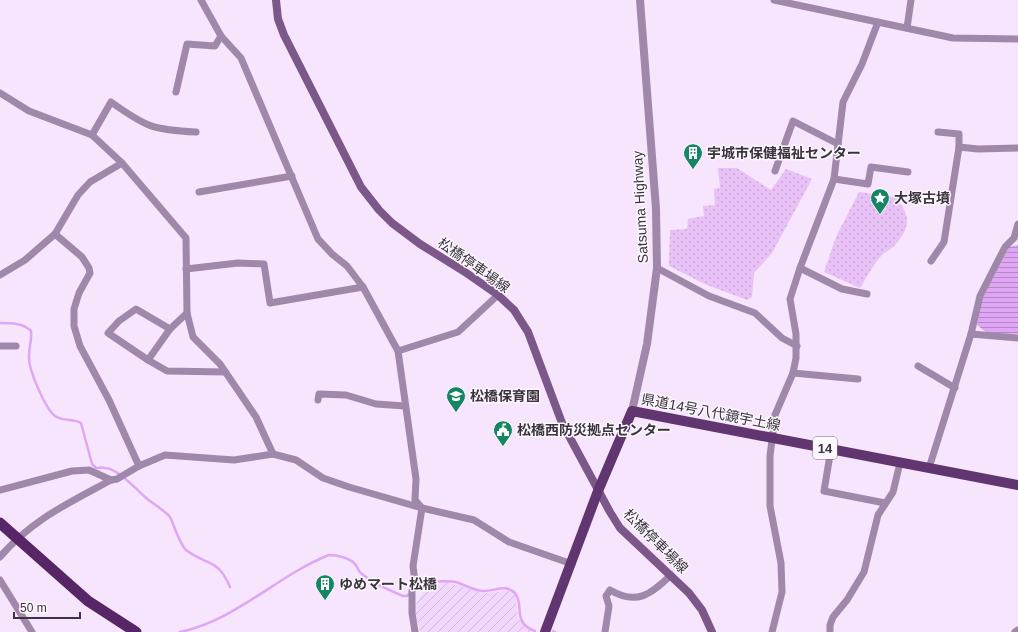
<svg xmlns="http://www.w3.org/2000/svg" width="1018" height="632" font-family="Arial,'Noto Sans JP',sans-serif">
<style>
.industrial{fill:url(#industrial-furrows)}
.grass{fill:url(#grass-dots)}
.water{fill:url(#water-rules)}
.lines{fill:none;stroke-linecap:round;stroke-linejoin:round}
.stream{stroke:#dfa6f5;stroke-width:2.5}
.minor{stroke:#a088aa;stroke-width:7}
.tertiary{stroke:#a088aa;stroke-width:8}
.secondary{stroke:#7b5889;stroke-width:8}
.primary{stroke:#613670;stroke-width:10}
.trunk{stroke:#562666;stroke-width:11}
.labels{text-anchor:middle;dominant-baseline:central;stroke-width:3;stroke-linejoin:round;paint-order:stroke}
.shield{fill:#fcf7fd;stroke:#756e77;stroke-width:1}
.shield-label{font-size:13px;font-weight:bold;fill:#3b333e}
.poi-label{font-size:14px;font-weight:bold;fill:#3b333e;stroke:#fcf7fd;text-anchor:start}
.street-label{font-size:14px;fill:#3b333e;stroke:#fcf7fd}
</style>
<defs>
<pattern id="industrial-furrows" width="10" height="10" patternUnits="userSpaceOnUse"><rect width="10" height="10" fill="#f1d7fb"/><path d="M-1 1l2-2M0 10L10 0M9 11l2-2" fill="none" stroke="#d0b9d8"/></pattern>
<pattern id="grass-dots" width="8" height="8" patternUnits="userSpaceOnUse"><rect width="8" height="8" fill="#e8c1f7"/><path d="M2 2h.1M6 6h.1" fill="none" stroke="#c8a6d5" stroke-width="1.8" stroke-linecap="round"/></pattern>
<pattern id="water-rules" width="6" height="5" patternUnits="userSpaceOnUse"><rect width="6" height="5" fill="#dfa6f5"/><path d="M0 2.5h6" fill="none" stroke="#b688c8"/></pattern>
</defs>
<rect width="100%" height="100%" fill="#f6e5fc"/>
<polygon class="industrial" points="446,582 485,593 515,590 518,619 534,632 420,632 414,607 427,587"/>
<g class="grass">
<polygon points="718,168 737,168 771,190 786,169 812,179 772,253 754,273 752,297 747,300 707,285 669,266 670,230 687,229 688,219 704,216 703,206 715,205 714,189 720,188"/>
<path d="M 859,192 L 895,197 C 910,214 912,226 895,245 C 892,249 886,251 883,254 C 874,263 867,277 860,288 L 824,272 L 836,237 Z"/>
</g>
<polygon class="water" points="1018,245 1018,334 987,333 977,325 981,301 1009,247"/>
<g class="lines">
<g class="stream">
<path d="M 0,323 C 11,323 23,323 31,331 C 32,340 29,347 29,356 C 28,369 45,408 55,416 C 64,422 73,418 81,423 L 92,464 L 96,468 C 99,468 102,467 105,468 C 117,468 137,490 145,497 C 153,504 163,509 170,517 C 174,525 180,545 186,550 C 207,566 218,558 230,587"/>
<path d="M 416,586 L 419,583 C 431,582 445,580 456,582 C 465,585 473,590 482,591 C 494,592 505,583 515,593 C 525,605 511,622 535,631"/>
<polyline points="553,631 555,632"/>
<path d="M 180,632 C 235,621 278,575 329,555 C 337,555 350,558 355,564 C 358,567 358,572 362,574 C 374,584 389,590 403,596 L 407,596 L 410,593"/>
</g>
<g class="minor">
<polyline points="201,0 221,36 241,58 318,239 332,254 347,266 363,287 398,351 416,479 415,500 422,508 413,566 415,582 412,591 412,613 415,632"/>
<polyline points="774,0 953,38 1018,39"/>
<polyline points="907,28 911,0"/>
<polyline points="176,92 187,44 215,46 221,36"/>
<polyline points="0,93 29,111 92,135 122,163 186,238 187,313 193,337 220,364 256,417 273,454"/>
<polyline points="938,132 959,134 959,147"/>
<path d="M 92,135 L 111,102 C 146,127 153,130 196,132"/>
<polyline points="775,171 793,121 838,144"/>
<polyline points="834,179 868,184 871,167 908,172"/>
<polyline points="199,192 292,176"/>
<polyline points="55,234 82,257 89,268 90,273 79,293 74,309 74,326 80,346 109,400 139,466"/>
<polyline points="931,261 944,242 959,147 978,149 1018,148"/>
<polyline points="657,268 709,296 755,313 782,338 797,346"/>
<polyline points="800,268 842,289 867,294"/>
<polyline points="186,269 238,263 264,264 270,303 363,287"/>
<polyline points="0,275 25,260 55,234 78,195 90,182 122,163"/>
<polyline points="187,313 170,329 148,360 167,371 225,372"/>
<polyline points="971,334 1018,338"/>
<polyline points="0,346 16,346"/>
<polyline points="398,351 458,332 498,295"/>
<polyline points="148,360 108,333 119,321 136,309 170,329"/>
<polyline points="918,366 955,388"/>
<polyline points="793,373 858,379"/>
<polyline points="318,400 319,394 346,395 376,404 405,406"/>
<polyline points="831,449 824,491 885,503"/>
<polyline points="929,468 971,334 980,296 1005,247 1014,238 1018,224"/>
<polyline points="0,490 72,471 89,470 111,480"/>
<path d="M 0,557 C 31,520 69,503 111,480 L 117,479 L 139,466 L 165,455 L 234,460 L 273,454 L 296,460 L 323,478 L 349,487 L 422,508 L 474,520 L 509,542 L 572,564"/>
<polyline points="0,580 32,632"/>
<path d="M 605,632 L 609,606 L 606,596 L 610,590 C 637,606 651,594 671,575"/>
<polyline points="772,632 782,592 781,563 770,506 770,456 775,415 793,373 796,358 796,334 790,299 800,268 834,179 843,102 862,64 878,22"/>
<polyline points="830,632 830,625 833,617 847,600 864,572 878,515 893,492 900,463"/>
<polyline points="1015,632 1018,630"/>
</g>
<polyline class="tertiary" points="632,411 647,344 657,268 656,209 640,0"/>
<polyline class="secondary" points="276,0 278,19 284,35 361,187 379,210 392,223 420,244 465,272 498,295 514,310 528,332 562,423 610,512 620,528 689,593 702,610 712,632"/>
<polyline class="primary" points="545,632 598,491 632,411 1018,485"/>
<polyline class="trunk" points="0,523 88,601 136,632"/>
</g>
<defs>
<symbol id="building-pin" viewBox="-11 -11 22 30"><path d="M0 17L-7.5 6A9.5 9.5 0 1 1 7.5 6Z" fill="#158564" stroke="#fcf7fd"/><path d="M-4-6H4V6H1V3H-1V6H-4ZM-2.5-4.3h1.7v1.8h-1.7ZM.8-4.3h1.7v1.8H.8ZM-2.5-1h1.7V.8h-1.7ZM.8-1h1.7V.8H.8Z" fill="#fff"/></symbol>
<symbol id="sight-pin" viewBox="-11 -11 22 30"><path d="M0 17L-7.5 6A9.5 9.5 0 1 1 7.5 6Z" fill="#158564" stroke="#fcf7fd"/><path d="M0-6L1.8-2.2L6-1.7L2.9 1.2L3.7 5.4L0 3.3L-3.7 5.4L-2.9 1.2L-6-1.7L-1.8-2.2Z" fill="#fff"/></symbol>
<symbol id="school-pin" viewBox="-11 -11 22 30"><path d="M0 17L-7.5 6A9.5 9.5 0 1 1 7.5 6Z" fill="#158564" stroke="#fcf7fd"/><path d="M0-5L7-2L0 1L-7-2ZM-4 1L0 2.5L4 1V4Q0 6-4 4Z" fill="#fff"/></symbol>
<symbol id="civic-pin" viewBox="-11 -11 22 30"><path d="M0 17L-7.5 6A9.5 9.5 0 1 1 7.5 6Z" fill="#158564" stroke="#fcf7fd"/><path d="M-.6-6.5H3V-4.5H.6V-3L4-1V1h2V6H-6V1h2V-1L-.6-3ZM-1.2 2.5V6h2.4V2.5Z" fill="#fff"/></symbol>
</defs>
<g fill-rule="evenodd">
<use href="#building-pin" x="682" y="142" width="22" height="30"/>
<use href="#sight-pin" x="869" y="187" width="22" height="30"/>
<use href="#school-pin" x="445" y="385" width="22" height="30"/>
<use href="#civic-pin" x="492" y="419" width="22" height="30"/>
<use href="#building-pin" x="314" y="573" width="22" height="30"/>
</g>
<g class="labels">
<rect class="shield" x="813" y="437" width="24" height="22" rx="3"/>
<g class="shield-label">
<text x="825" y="448">14</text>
</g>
<g class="poi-label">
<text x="707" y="153">宇城市保健福祉センター</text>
<text x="894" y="198">大塚古墳</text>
<text x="470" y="396">松橋保育園</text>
<text x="517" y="430">松橋西防災拠点センター</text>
<text x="339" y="584">ゆめマート松橋</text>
</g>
<g class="street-label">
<text transform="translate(640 207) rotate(-93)">Satsuma Highway</text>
<text transform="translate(474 265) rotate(35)">松橋停車場線</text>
<text transform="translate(711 412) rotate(11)">県道14号八代鏡宇土線</text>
<text transform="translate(656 541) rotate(45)">松橋停車場線</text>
</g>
</g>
<path d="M14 612v6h66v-6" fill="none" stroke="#3b333e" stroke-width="2"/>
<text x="20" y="612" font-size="12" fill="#3b333e" stroke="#fcf7fd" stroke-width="3" paint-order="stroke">50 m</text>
</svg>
